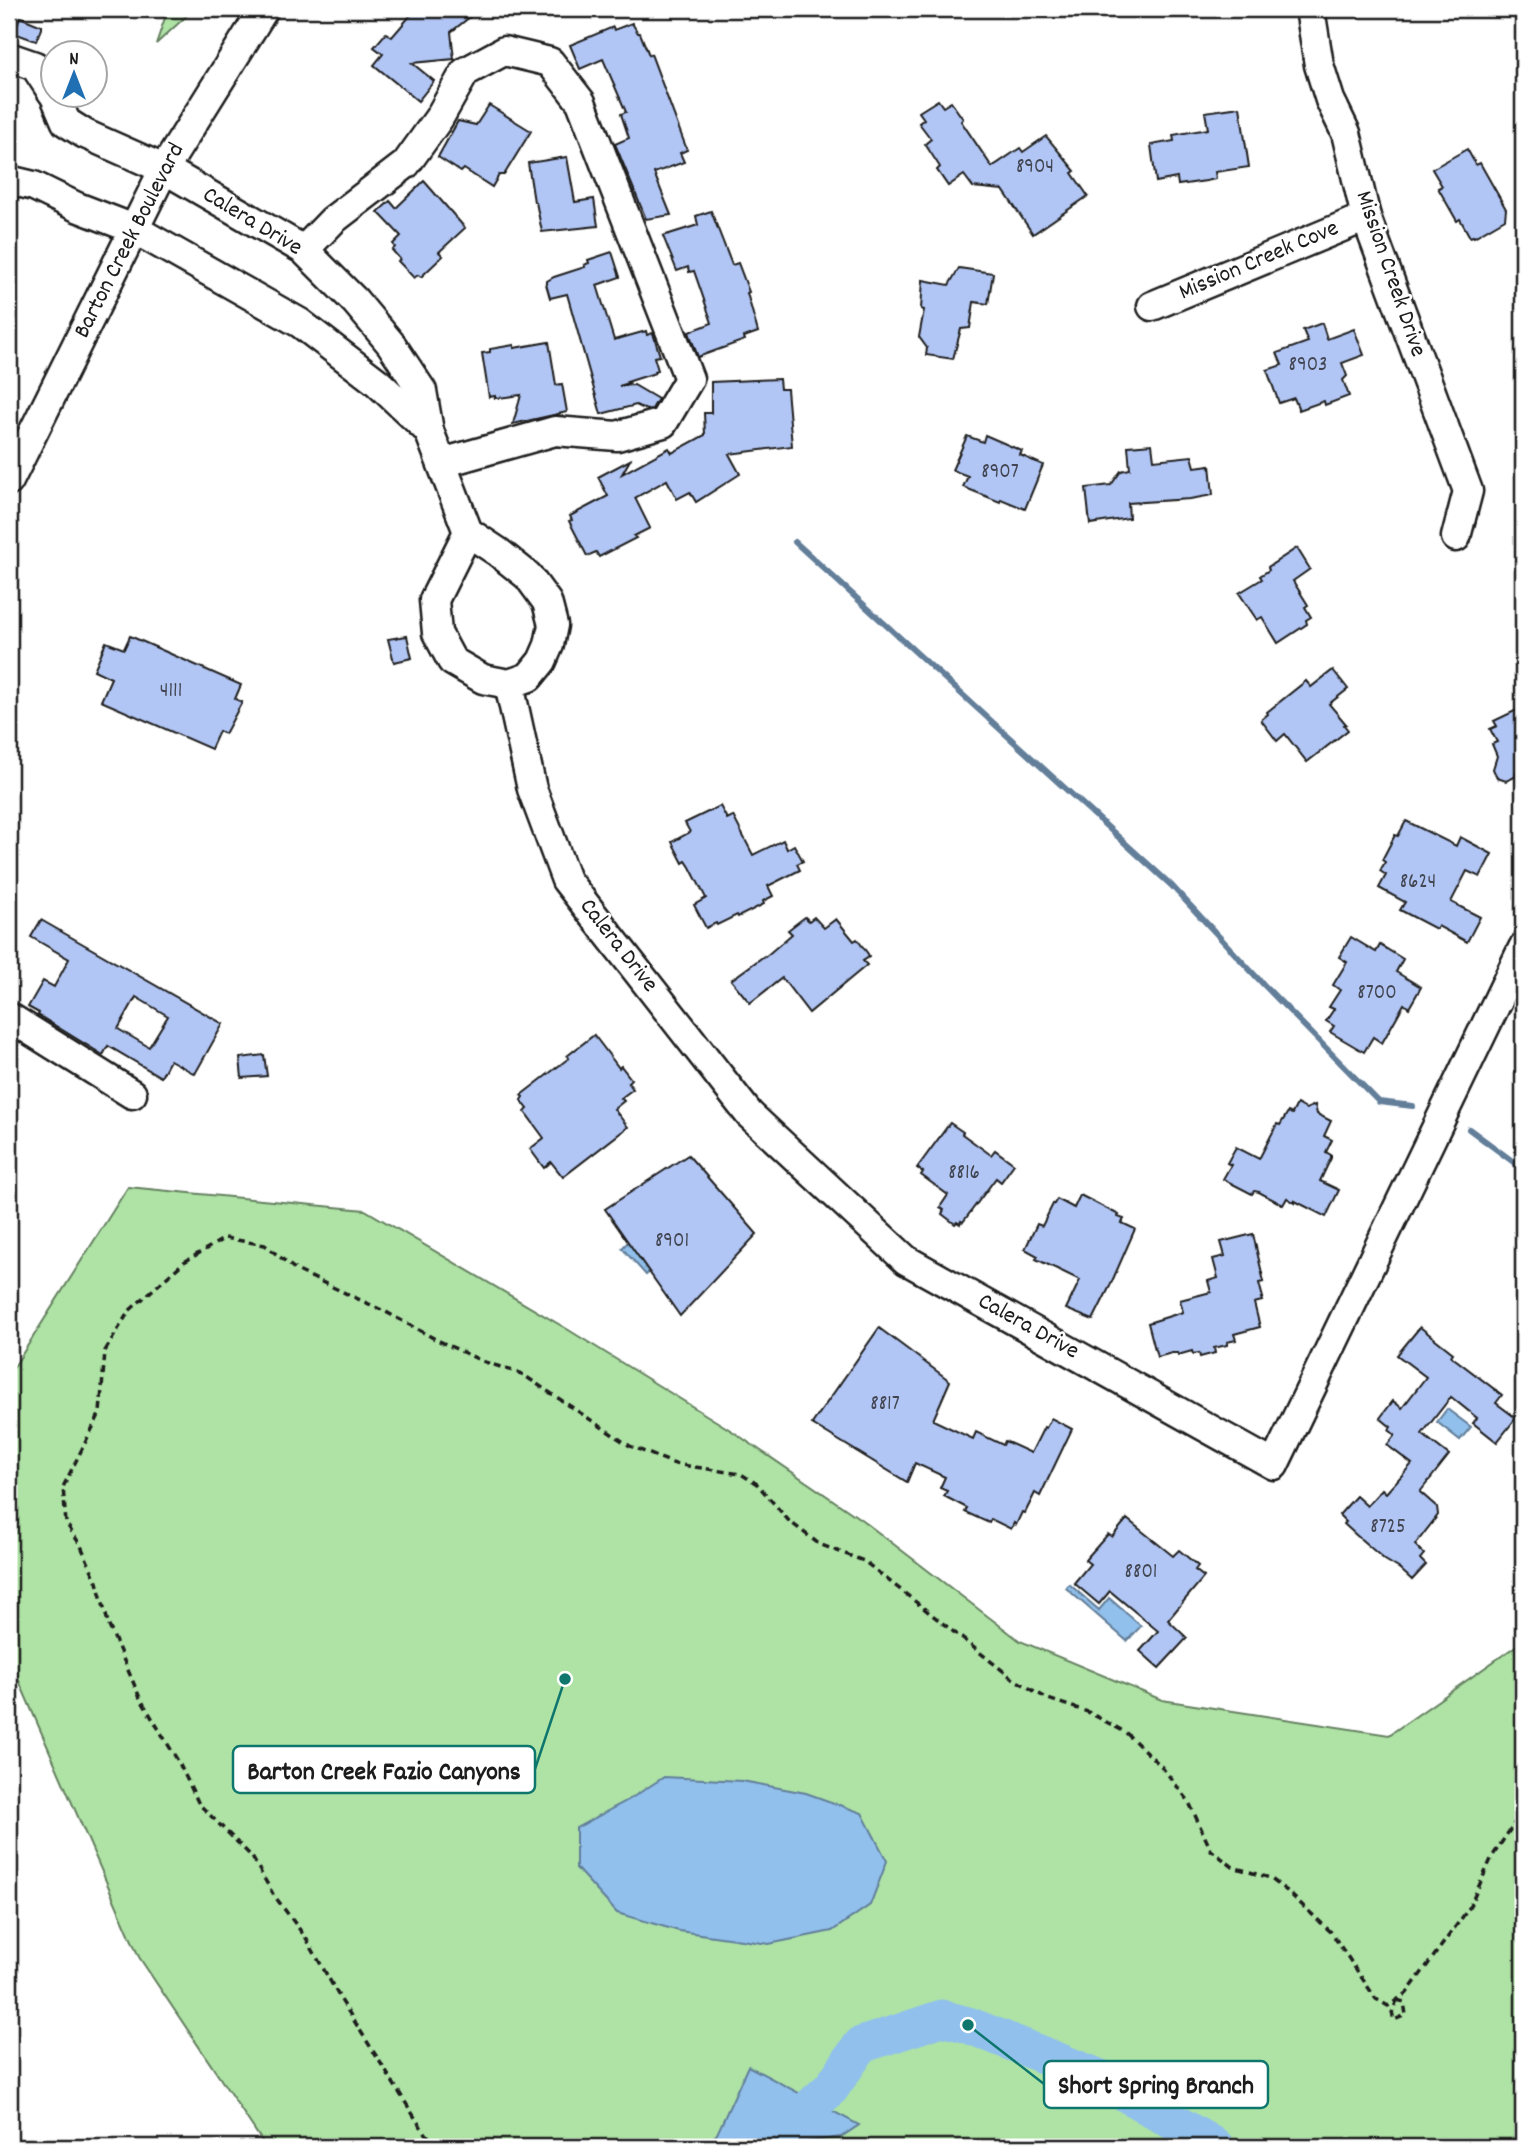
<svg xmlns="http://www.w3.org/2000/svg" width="1532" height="2156" font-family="Dekko,sans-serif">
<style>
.green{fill:#aee3a5;stroke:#658060;stroke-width:2}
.water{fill:#91c0ec;stroke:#627e99;stroke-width:2}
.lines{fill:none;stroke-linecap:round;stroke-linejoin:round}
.stream{stroke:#627e99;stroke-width:6}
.river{stroke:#91c0ec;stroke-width:37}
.building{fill:#b2c6f5;stroke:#1c1c1c;stroke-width:2;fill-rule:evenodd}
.minor-casing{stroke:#1c1c1c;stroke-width:33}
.path{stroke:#1c1c1c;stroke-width:3.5;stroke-dasharray:7 5;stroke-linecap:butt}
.minor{stroke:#fff;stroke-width:28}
.labels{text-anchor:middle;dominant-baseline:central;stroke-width:5;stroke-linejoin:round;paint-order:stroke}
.number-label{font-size:21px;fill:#424652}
.street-label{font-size:24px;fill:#1c1c1c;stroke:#fff}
.leader{fill:none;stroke:#0f766e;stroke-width:2.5}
.callout-dot{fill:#0f766e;stroke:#fff;stroke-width:2.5}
.callout{fill:#fff;stroke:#0f766e;stroke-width:2.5}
.callout-label{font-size:26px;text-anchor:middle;font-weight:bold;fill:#1c1c1c}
</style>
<rect width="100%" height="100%" fill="#fff"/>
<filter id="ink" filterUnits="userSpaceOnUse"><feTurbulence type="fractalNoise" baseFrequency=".0143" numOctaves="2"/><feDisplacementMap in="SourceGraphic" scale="14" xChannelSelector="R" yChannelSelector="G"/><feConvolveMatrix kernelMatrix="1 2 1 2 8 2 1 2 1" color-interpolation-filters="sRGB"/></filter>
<g filter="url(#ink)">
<g class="green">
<polygon points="168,9 194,9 156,44"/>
<polygon points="128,1187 365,1210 567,1329 732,1431 862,1520 1020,1641 1162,1700 1389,1735 1523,1641 1523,2147 266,2147 139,1957 9,1658 9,1375"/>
</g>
<g class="water">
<polygon points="632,1238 653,1269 646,1275 622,1248"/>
<polygon points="1447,1409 1471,1427 1460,1440 1437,1422"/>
<polygon points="1069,1584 1099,1610 1109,1598 1141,1626 1127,1641 1066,1588"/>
<polygon points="664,1777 742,1781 806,1793 862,1813 887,1861 870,1905 832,1931 769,1944 679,1931 617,1913 576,1868 576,1828 630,1799"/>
<polygon points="748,2066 859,2125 841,2137 807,2142 800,2147 705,2147 717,2134"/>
</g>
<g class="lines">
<g class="stream">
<polyline points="795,542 1171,885 1264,985 1379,1102 1413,1106"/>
<polyline points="1469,1129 1523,1169"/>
</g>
<polyline class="river" points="760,2147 788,2128 831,2088 861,2045 942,2018 968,2025 1098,2077 1216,2147"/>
</g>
<g class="building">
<polygon points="416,9 480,9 451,32 454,59 412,63 434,81 418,101 374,65 383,54 374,47 386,33 392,37"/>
<polygon points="20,17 42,26 36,41 14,33"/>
<polygon points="632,23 638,33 640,33 649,55 651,54 687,150 680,153 684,162 654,173 671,215 646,219 615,144 629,138 621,114 626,112 603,59 580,69 570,45 613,27 614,30"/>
<polygon points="938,100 943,107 951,102 963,119 961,121 992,167 1020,148 1023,152 1046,136 1075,171 1072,173 1088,196 1033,234 1003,190 973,187 964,175 948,186 937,170 940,167 925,144 931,139 919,123 924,119 919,112"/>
<polygon points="489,105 531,131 504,175 499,175 492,187 464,169 461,172 438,157 458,121 476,125"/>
<polygon points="1240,107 1249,167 1215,172 1216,179 1206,181 1178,185 1177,178 1156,182 1151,145 1174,141 1173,135 1208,129 1205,112"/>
<polygon points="1467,149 1476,165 1480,163 1506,209 1505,219 1474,237 1473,236 1470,237 1460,219 1457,221 1438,188 1442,186 1432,169"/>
<polygon points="567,157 575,202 594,199 598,226 542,232 536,202 534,202 528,163"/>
<polygon points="424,181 465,228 439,252 443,256 421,277 418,275 414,278 398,261 400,259 392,250 395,247 393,244 401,236 378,212 390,201 396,208"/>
<polygon points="711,211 732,265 738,263 749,292 747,293 758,332 744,337 745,340 698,357 689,332 712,323 694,271 689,272 688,267 677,271 663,236 698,225 696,216"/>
<polygon points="612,252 620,277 597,285 614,340 646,331 647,335 653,333 660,356 654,357 658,370 655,371 655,373 627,382 629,383 619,386 634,385 658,399 652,409 646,410 636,405 601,414 567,294 550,298 546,284 547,284 547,281 554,277 585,267 584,265 589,263 588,260"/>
<polygon points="959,268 993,273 988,304 974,302 970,328 961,329 953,359 926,355 927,348 919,337 924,310 921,309 923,280 949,285"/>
<polygon points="1322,323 1327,339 1354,329 1364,355 1342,363 1347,376 1343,380 1349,396 1325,405 1324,401 1299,410 1294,398 1279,403 1267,370 1282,365 1277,353 1308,342 1303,330"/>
<polygon points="549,342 556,385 562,384 567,412 513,424 521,395 498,398 495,398 495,396 489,397 482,353 490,352 490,349 514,345 514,348"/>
<polygon points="779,379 780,389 787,389 792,446 729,454 740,474 696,502 690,492 677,499 667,480 635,498 650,528 634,536 636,538 599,557 596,552 587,556 569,521 572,520 570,516 608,496 598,477 630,460 622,474 669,448 672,453 705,435 704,413 711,413 711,382"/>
<polygon points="985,435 1022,451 1020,455 1043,465 1025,509 1001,499 1000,502 963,487 968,476 952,470 967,436 983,442"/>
<polygon points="1152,444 1154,460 1192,456 1195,467 1210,465 1213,495 1190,499 1128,503 1129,518 1090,524 1086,488 1111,485 1121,471 1130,469 1128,446"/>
<polygon points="1297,548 1310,569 1293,581 1308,605 1305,607 1311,617 1306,620 1307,624 1278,643 1262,617 1257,620 1239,593 1262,579 1260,576 1269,570 1268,567"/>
<polygon points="130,636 241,685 235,699 242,702 225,734 219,731 211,749 101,701 111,678 94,670 106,642 124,649"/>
<polygon points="407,636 412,658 394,662 388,639"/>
<polygon points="1333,670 1348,689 1329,704 1346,724 1344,725 1348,730 1307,762 1285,734 1277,741 1261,720 1268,714 1267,712 1306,681 1311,687"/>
<polygon points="1523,707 1523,763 1519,765 1515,777 1506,781 1497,778 1493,769 1497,756 1492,744 1497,742 1490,729 1497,726 1494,721"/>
<polygon points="720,806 727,819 733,816 753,855 783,840 787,849 794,845 803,861 797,864 800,870 768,886 773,896 763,901 764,904 738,917 737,915 717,925 716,923 706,928 694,905 706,898 690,867 686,861 683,863 672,842 690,832 685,823"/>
<polygon points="1406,821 1456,846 1460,837 1492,854 1480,877 1467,871 1451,902 1480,917 1467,942 1438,926 1436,929 1400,910 1405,902 1379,888 1386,875 1380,871 1385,862 1382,860 1395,835 1398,836"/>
<polygon points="805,917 809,921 814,917 824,928 836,919 854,941 857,939 868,954 869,957 863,961 867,965 809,1013 782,978 750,1003 731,980 764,956 765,957 792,934 788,930"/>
<path d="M 41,920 L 223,1024 L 195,1074 L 170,1060 L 161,1077 L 108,1046 L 103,1055 L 38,1015 L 39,1013 L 28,1007 L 43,981 L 54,987 L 69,959 L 31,937 ZM 136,997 L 168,1016 L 149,1047 L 118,1029 Z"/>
<polygon points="1351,937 1376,952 1380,945 1403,959 1396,972 1421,987 1409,1008 1404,1004 1382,1043 1373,1037 1364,1052 1330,1032 1334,1026 1326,1021 1334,1009 1329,1007 1340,990 1333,985 1347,962 1339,957"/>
<polygon points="594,1035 619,1068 621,1066 631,1079 628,1082 633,1089 621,1098 624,1101 614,1109 628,1127 563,1177 551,1162 544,1168 530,1149 544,1138 525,1112 528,1109 521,1100 523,1097 521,1095 569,1058 567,1056"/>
<polygon points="264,1055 267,1076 242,1078 240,1058"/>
<polygon points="1297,1104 1306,1109 1315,1105 1317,1114 1331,1121 1324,1136 1332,1140 1326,1152 1331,1155 1331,1158 1320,1181 1339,1190 1326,1217 1295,1201 1295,1203 1287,1198 1283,1205 1259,1192 1254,1191 1252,1194 1223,1179 1231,1165 1227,1163 1236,1147 1259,1159 1277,1124 1280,1125 1288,1112 1292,1114"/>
<polygon points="950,1123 963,1132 962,1134 991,1155 995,1150 1014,1164 1001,1182 996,1178 963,1222 961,1221 960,1224 957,1222 955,1224 942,1214 944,1210 940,1207 948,1195 921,1175 923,1172 917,1168"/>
<polygon points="688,1155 757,1234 680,1316 605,1209"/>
<polygon points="1080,1195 1119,1215 1118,1217 1124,1219 1122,1223 1135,1229 1110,1286 1093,1320 1066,1309 1080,1280 1036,1259 1038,1256 1025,1249 1037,1224 1042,1226 1053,1204 1054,1204 1057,1199 1074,1208"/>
<polygon points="1253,1234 1264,1282 1259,1283 1263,1298 1261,1298 1262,1301 1254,1303 1260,1327 1234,1334 1236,1340 1227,1342 1227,1345 1214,1348 1215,1353 1200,1357 1199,1353 1193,1354 1192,1351 1178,1355 1178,1353 1172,1353 1157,1357 1148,1323 1183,1312 1180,1300 1211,1292 1208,1281 1218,1278 1213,1259 1225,1256 1221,1242"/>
<polygon points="1420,1327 1453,1353 1451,1356 1502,1395 1496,1403 1516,1418 1497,1442 1473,1423 1477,1418 1451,1397 1422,1434 1449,1455 1420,1492 1437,1507 1438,1515 1415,1545 1424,1554 1420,1559 1426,1565 1412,1580 1400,1569 1385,1560 1356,1535 1344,1524 1346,1522 1339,1515 1356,1496 1367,1506 1382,1489 1386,1493 1412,1464 1387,1445 1395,1435 1389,1430 1391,1427 1380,1418 1393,1401 1402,1408 1426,1377 1397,1355"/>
<polygon points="879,1328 950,1381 933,1420 973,1439 976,1432 1003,1445 1005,1441 1031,1453 1044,1427 1046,1428 1051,1418 1072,1429 1040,1496 1035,1493 1025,1513 1022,1512 1016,1525 1014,1523 1011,1529 991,1519 989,1523 965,1512 967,1508 944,1496 947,1491 940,1488 945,1477 915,1463 907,1482 812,1424"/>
<polygon points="1127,1519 1173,1556 1179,1550 1198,1566 1195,1570 1204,1577 1168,1620 1187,1638 1159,1668 1140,1651 1158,1631 1110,1591 1099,1604 1074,1583 1090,1564 1085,1560 1108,1534 1112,1537"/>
</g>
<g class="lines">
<defs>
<g id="minor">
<polyline points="1310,9 1319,65 1330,100 1346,133 1366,217 1468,491 1456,537"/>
<polyline points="9,57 35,66 52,92"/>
<polyline points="54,94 66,122 85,134 164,169 304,250 355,301 391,344 422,391 429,431 468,532 498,552 528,576 547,602 553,625 549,645 542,661 529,677 509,684 483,679 452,661 437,633 434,600 468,532"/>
<polyline points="9,180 34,186 77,207 134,229 300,323 377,382 429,431"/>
<polyline points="304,250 333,220 406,164 439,118 465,72 504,51 550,62 581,102 689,379 663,423 617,436 555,431 442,463"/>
<polyline points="1152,306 1366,217"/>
<polyline points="9,481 164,169 264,9"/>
<polyline points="509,684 532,789 566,880 749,1114 906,1260 1274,1465 1523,948"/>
<polyline points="9,1017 132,1094"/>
</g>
</defs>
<use href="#minor" class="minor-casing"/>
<g class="path">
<polygon points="1397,2000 1404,2002 1406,2015 1394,2020 1392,2013"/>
<polyline points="436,2147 419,2124 341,2000 306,1938 273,1894 252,1857 199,1804 178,1761 140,1698 109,1626 97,1582 81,1546 66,1523 63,1487 100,1413 105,1351 129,1311 184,1262 225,1238 265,1245 296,1270 386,1312 437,1340 482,1361 522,1374 630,1446 675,1464 741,1474 757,1484 789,1521 819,1544 864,1561 1012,1678 1048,1699 1088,1712 1125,1732 1161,1766 1188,1800 1211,1850 1233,1867 1270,1878 1287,1891 1331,1932 1376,1999 1388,2006 1407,1993 1469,1908 1492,1857 1523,1810"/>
</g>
<use href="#minor" class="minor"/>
</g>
</g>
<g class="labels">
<g class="number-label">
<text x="1035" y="168">8904</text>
<text x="1308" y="366">8903</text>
<text x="1000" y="473">8907</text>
<text x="171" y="692">4111</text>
<text x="1418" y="883">8624</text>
<text x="1377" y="994">8700</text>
<text x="964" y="1174">8816</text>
<text x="672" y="1242">8901</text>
<text x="885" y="1405">8817</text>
<text x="1388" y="1528">8725</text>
<text x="1141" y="1573">8801</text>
</g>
<g class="street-label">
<text transform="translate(252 222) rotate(31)">Calera Drive</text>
<text transform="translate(130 241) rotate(-63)">Barton Creek Boulevard</text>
<text transform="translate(1259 261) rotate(-23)">Mission Creek Cove</text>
<text transform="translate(1390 274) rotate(71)">Mission Creek Drive</text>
<text transform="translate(618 946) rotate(52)">Calera Drive</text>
<text transform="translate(1028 1327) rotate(29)">Calera Drive</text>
</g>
</g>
<path class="leader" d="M565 1679L535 1769M968 2025L1044 2084"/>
<g class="callout-dot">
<circle cx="565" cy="1679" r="7"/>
<circle cx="968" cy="2025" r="7"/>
</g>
<g class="callout">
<rect x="233" y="1746" width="302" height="47" rx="7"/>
<rect x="1044" y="2061" width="224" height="47" rx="7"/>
</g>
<g class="callout-label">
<text x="384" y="1779">Barton Creek Fazio Canyons</text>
<text x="1156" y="2093">Short Spring Branch</text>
</g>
<rect width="1532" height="2156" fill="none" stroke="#fff" stroke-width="35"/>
<rect x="18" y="18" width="1497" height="2121" fill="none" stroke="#1c1c1c" stroke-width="2.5" filter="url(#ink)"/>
<g transform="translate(74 74)"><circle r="33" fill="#ffffff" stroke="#a4a4a4" stroke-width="2"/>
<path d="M0-5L12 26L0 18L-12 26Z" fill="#1f6fb2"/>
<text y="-10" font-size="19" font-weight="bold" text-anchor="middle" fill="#1c1c1c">N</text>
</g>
</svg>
